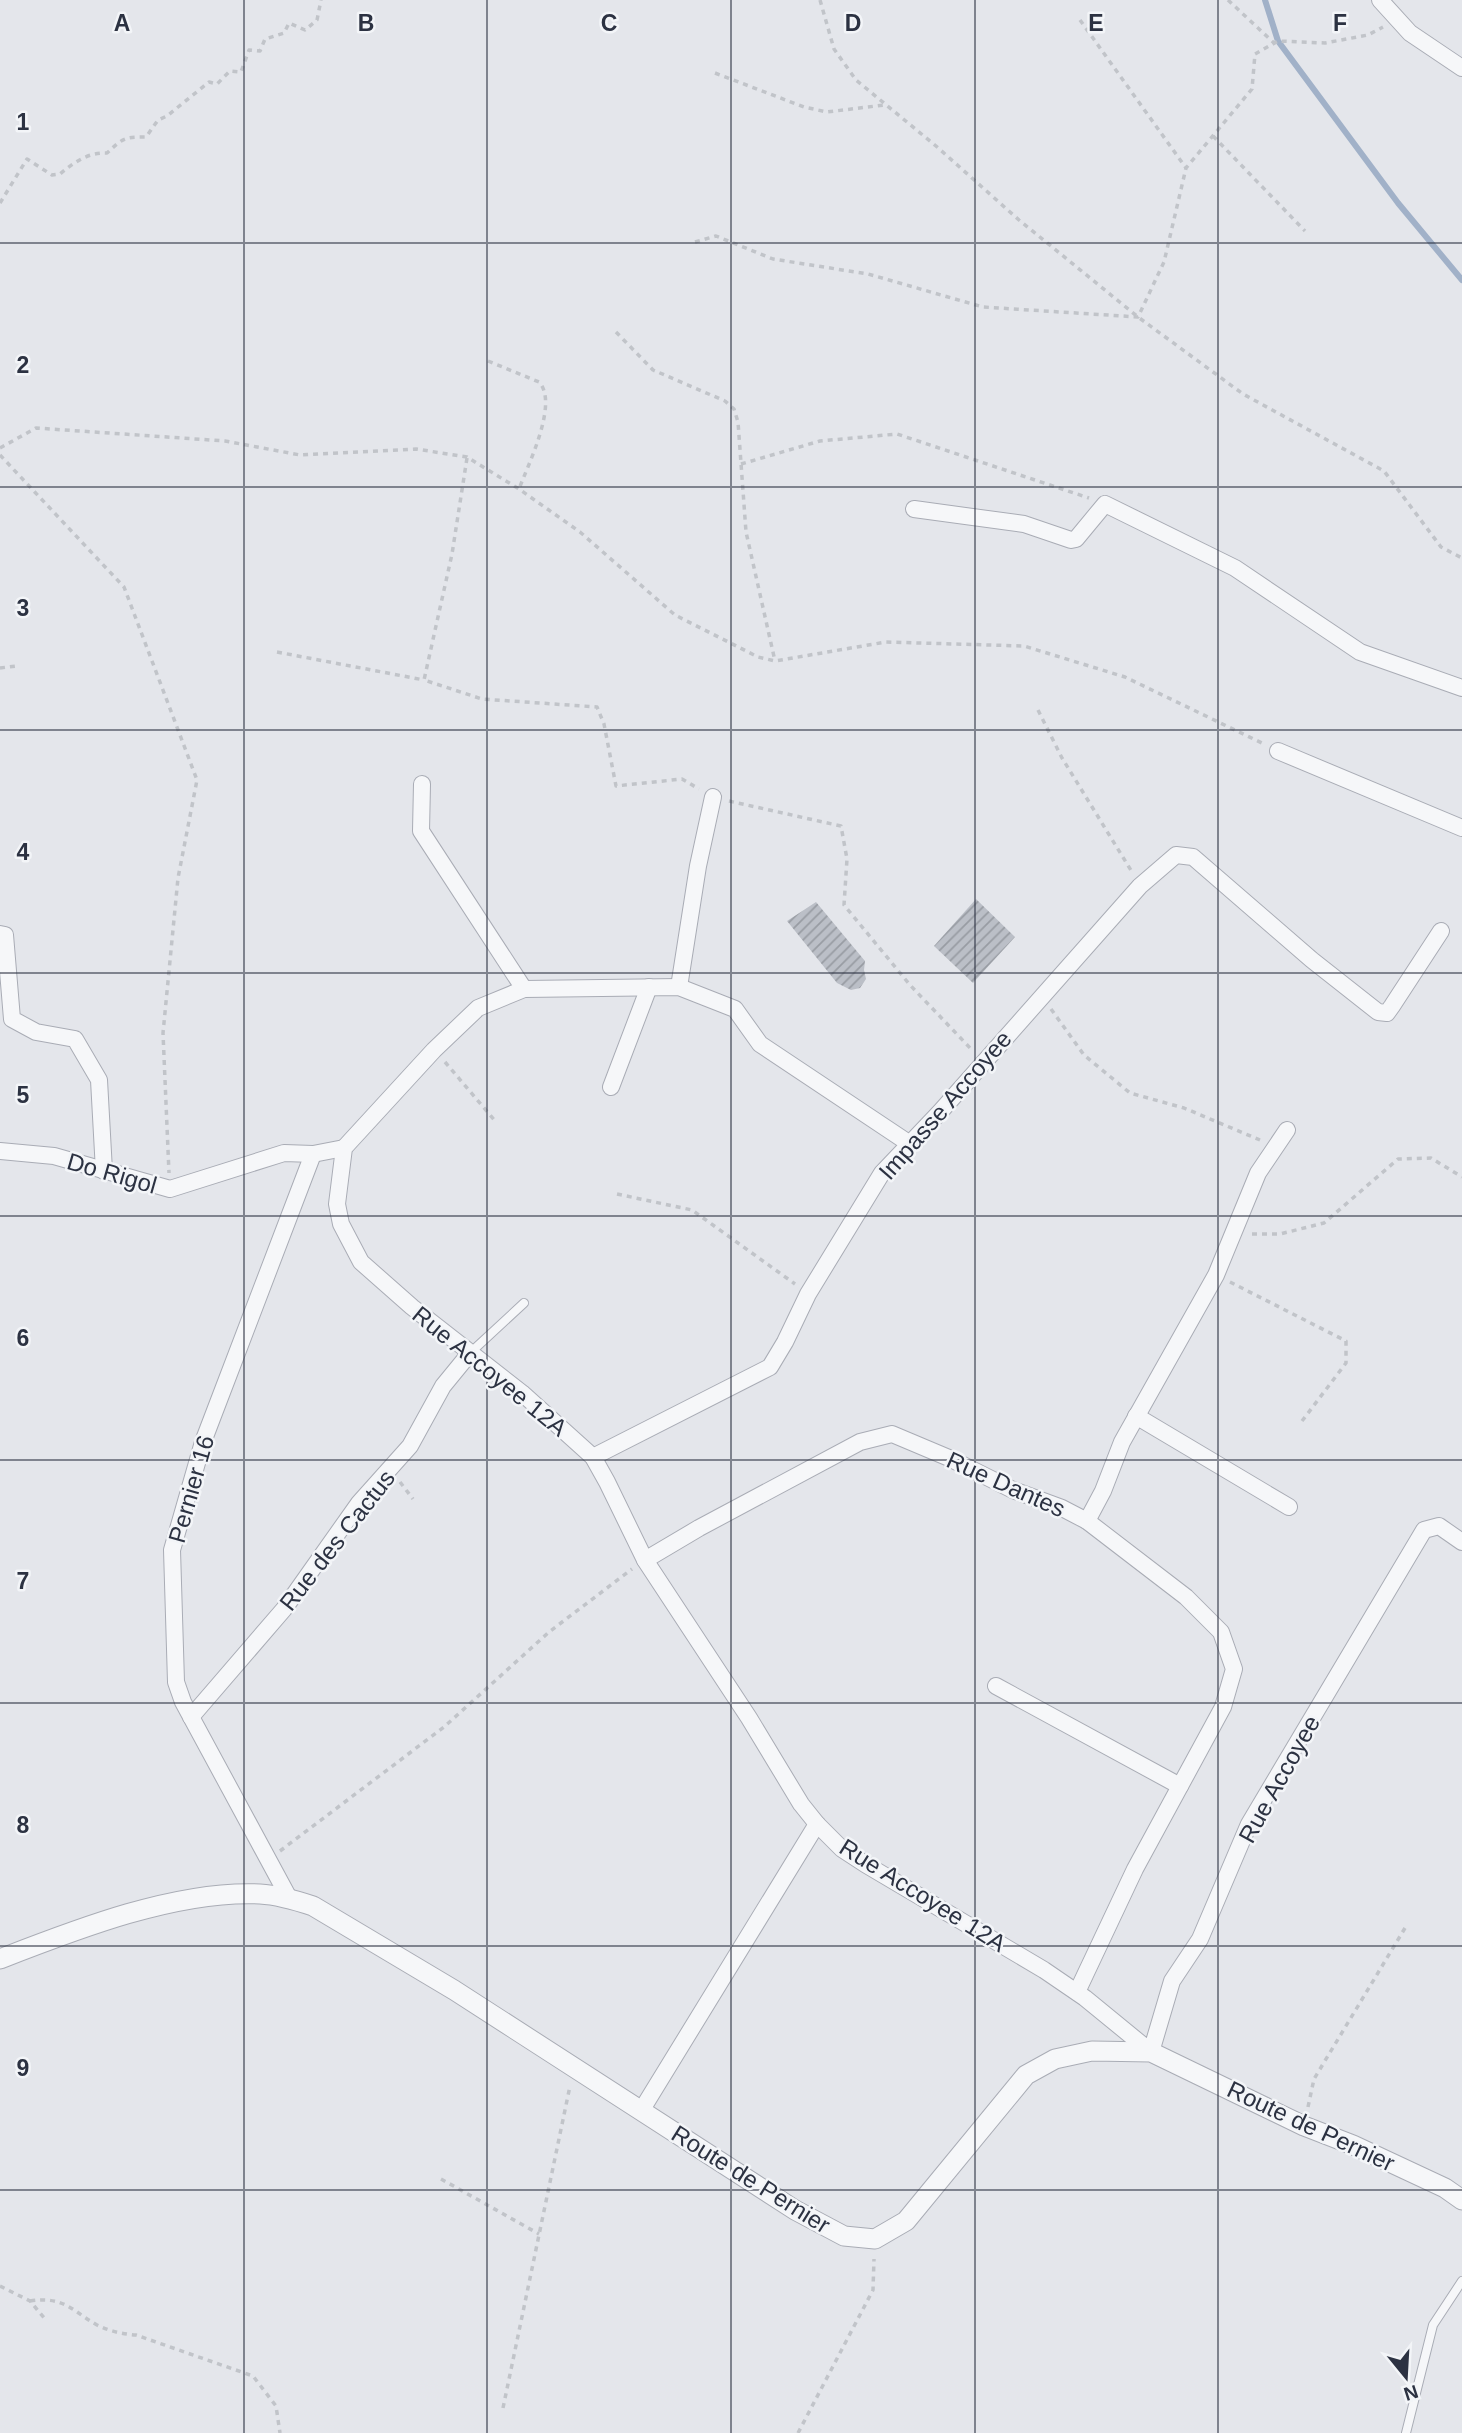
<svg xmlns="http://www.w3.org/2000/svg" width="1462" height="2433" font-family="Arial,sans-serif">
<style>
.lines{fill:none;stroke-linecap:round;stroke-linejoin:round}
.stream{stroke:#a1b1c8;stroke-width:6}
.building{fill:url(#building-hatch)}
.service-casing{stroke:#a9acb5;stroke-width:10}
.minor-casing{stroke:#a9acb5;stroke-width:18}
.tertiary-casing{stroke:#a9acb5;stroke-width:21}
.path{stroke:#c1c4c9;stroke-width:3.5;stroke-dasharray:5 5;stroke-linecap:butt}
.service{stroke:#f6f7f9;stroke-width:8}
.minor{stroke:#f6f7f9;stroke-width:16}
.tertiary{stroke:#f6f7f9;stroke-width:19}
.grid{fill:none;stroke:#2c3242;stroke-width:2;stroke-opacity:0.55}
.labels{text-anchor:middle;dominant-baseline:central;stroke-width:5;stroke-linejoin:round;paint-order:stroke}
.street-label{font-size:24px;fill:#2c3242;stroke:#f3f5f8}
.grid-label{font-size:23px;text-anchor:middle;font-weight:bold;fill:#2c3242;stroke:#f3f5f8;stroke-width:5;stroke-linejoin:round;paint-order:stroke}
</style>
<defs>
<pattern id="building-hatch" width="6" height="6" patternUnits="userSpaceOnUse" patternTransform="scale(1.75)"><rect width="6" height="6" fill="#bbbfc7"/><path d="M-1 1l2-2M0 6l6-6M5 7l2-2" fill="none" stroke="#989ca3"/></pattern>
</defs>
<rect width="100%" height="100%" fill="#e4e6eb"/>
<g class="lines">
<polyline class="stream" points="1265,0 1278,41 1398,203 1462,280"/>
</g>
<g class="building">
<polygon points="976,899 1015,937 973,983 934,946"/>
<polygon points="816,902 865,961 864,970 866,979 860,988 851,990 837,983 787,921"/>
</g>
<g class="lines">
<defs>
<g id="service">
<polyline points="470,1353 524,1303"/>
<polyline points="1406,2433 1433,2325 1462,2281"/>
</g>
<g id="minor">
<polyline points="1380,0 1410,33 1462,68"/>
<polyline points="914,509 1024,524 1071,540 1076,539 1105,504 1235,568 1360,652 1462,688"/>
<polyline points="1278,751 1462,828"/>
<polyline points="422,784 421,831 524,989"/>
<polyline points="0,934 5,935 12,1019 36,1032 75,1039 99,1080 104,1171"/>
<polyline points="679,987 698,866 713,797"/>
<polyline points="611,1087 649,987"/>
<polyline points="910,1144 760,1044 735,1009 679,987 524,989 478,1008 434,1050 344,1148 337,1204 341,1224 361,1262 412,1307 522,1393 593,1457 607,1482 645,1560 749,1718 801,1804 817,1824 842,1849 865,1864 1044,1970 1085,1998 1151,2052 1172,1981 1200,1939 1249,1824 1424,1530 1439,1526 1462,1542"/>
<polyline points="0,1151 54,1156 170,1189 284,1153 313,1154 344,1148"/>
<polyline points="1136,1416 1289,1507"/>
<polyline points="593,1457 770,1367 785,1342 808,1294 882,1173 940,1112 1140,886 1176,855 1193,857 1312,960 1378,1012 1387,1013 1392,1006 1441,931"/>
<polyline points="645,1560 699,1528 860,1442 892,1434 949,1458 1013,1490 1062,1508 1087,1521 1103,1491 1122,1442 1216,1275 1258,1173 1287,1130"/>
<polyline points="996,1686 1180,1786"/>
<polyline points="191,1717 284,1609 359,1503 410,1446 443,1386 470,1353"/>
<polyline points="289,1898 183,1702 176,1682 172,1550 203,1442 313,1154"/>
<polyline points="1077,1992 1135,1869 1223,1707 1234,1669 1221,1632 1186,1597 1087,1521"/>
<polyline points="641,2111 817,1824"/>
</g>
<path id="tertiary" d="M 0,1959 C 77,1929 177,1890 260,1894 C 278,1895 295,1900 313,1906 L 454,1990 L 795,2210 L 844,2236 L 875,2239 L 906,2221 L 1026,2075 L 1055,2059 L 1092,2051 L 1151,2052 L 1304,2126 L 1353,2145 L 1445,2188 L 1462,2200"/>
</defs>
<use href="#service" class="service-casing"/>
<use href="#minor" class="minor-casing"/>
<use href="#tertiary" class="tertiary-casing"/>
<g class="path">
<polyline points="820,0 834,49 856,80 936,146 1019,220 1138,317 1243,394 1384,471 1441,547 1462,558"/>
<polyline points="1228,0 1274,43"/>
<polyline points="1080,20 1186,168"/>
<polyline points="715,73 804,107 827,112 884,105"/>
<polyline points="1213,136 1305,231"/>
<path d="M 0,203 L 27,159 L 52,175 L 60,174 C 74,162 89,152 107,153 C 123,138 124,137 146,137 L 158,120 L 167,116 L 209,82 L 217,84 L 230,71 L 241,72 L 249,50 L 260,51 L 265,39 L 284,33 L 289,23 L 305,30 L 317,20 L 321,0"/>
<polyline points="695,242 716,236 773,259 868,274 983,307 1138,317 1164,262 1186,168 1252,89 1255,54 1278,41 1325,43 1368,35 1383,27"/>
<polyline points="616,332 653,370 725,401 734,409 738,422 746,532 775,661"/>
<path d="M 488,361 L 539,382 C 559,403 528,465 519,489"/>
<polyline points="0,448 36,428 225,441 300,455 416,449 467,457 519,489 580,532 675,615 758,657 775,661 886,642 1024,646 1125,677 1264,744"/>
<polyline points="0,455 124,587 197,780 178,878 163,1033 169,1173"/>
<polyline points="467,458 452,554 424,680 482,699 597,707 604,724 616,786 682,779 699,789"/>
<polyline points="741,464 820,441 897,434 1089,498"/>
<polyline points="277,652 424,680"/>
<polyline points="0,668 16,666"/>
<polyline points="1038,710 1062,758 1132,872"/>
<polyline points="729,801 841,826 847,859 844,905 910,985 972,1050"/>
<polyline points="1051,1009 1084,1055 1130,1093 1184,1108 1260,1140"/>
<polyline points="445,1062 496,1122"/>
<polyline points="617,1194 692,1210 795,1284"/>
<polyline points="1252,1234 1280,1234 1324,1223 1398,1159 1431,1158 1462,1177"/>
<polyline points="1230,1282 1346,1341 1346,1363 1299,1425"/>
<polyline points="400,1482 413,1499"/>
<polyline points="280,1851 444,1727 549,1632 632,1569"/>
<polyline points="1308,2107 1314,2079 1405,1928"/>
<polyline points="441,2179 539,2234"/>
<polyline points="0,2286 30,2301 45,2319"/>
<path d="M 30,2301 C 64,2296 71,2310 97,2325 C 109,2331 122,2334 136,2335 L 253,2376 L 276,2406 L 280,2433"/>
<polyline points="503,2408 570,2086"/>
<polyline points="798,2433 873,2290 874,2259"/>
</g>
<use href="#service" class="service"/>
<use href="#minor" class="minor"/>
<use href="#tertiary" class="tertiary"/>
</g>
<path class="grid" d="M 244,0 L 244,2433M 487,0 L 487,2433M 731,0 L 731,2433M 975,0 L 975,2433M 1218,0 L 1218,2433M 0,243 L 1462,243M 0,487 L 1462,487M 0,730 L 1462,730M 0,973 L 1462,973M 0,1216 L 1462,1216M 0,1460 L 1462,1460M 0,1703 L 1462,1703M 0,1946 L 1462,1946M 0,2190 L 1462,2190"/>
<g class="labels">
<g class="street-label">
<text transform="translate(945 1105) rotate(-49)">Impasse Accoyee</text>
<text transform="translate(112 1173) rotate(16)">Do Rigol</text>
<text transform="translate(490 1371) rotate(39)">Rue Accoyee 12A</text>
<text transform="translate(1006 1484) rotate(24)">Rue Dantes</text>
<text transform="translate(191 1489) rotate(-74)">Pernier 16</text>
<text transform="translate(337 1540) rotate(-52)">Rue des Cactus</text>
<text transform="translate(1279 1779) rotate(-61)">Rue Accoyee</text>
<text transform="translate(923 1895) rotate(32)">Rue Accoyee 12A</text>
<text transform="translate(1311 2126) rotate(25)">Route de Pernier</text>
<text transform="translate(751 2179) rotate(32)">Route de Pernier</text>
</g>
</g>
<g class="grid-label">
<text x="122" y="31">A</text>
<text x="366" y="31">B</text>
<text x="609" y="31">C</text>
<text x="853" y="31">D</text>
<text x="1096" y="31">E</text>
<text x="1340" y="31">F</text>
<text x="23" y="130">1</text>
<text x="23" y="373">2</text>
<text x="23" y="616">3</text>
<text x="23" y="860">4</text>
<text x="23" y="1103">5</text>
<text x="23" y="1346">6</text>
<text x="23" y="1589">7</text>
<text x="23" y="1833">8</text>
<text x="23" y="2076">9</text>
</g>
<g transform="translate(1406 2377) rotate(162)" stroke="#f3f5f8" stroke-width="5" paint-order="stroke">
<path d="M0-5L12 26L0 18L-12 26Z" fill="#2c3242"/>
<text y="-10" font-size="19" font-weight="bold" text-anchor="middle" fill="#2c3242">N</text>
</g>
</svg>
